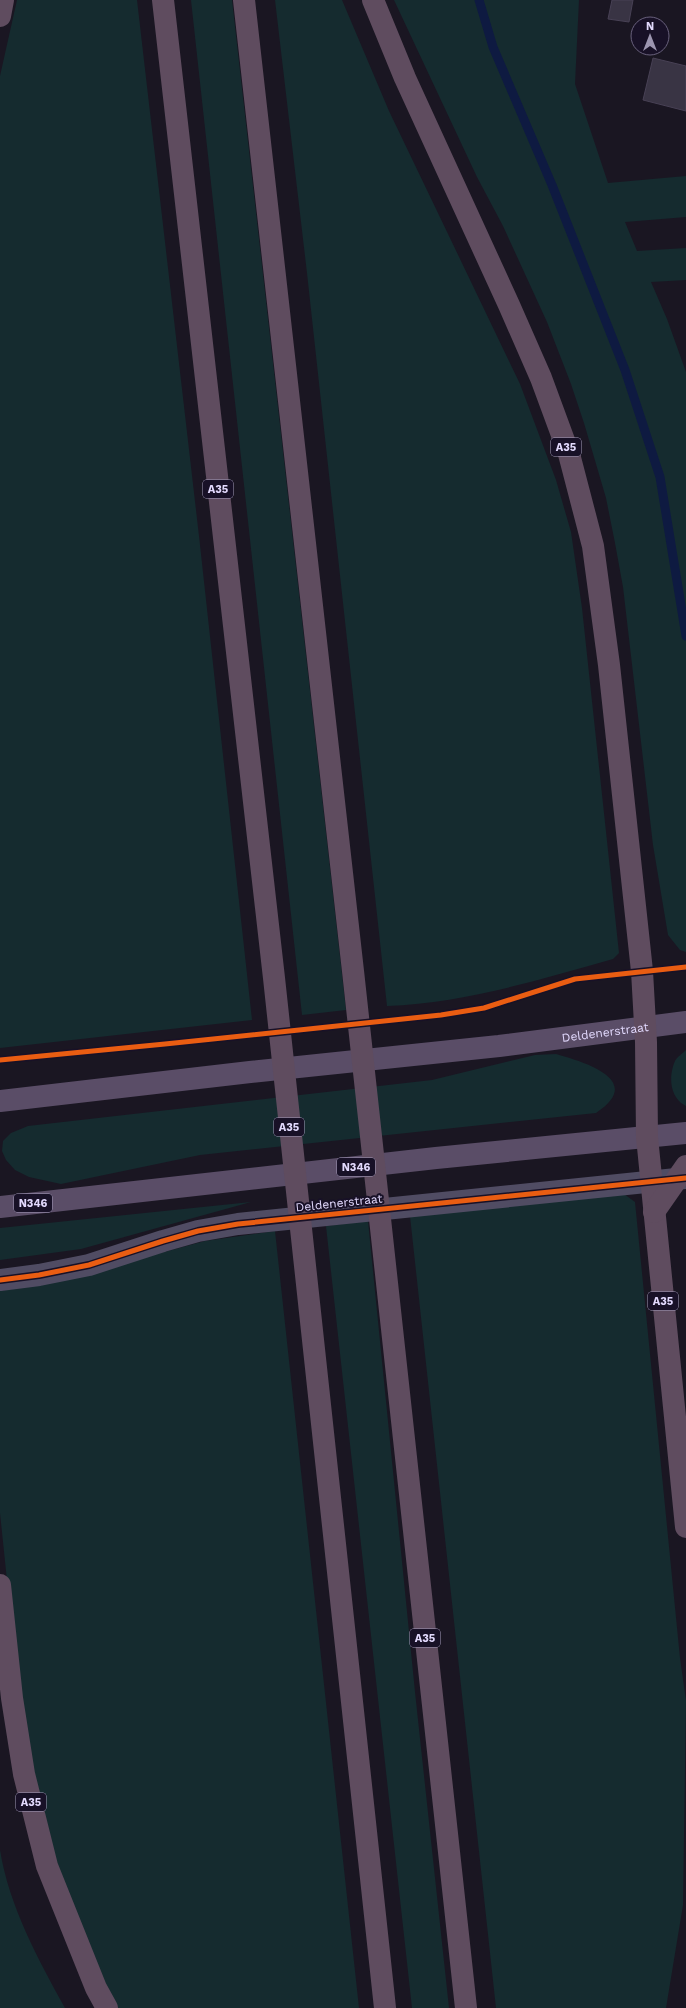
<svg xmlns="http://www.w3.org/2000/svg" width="686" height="2008" font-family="'Work Sans',sans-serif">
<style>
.green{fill:#152b2f}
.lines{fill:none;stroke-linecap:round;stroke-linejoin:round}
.stream{stroke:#0e1a41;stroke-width:9}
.building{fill:#393444;stroke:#484155}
.minor{stroke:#504c63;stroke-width:22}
.major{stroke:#5a4d67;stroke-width:22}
.highway{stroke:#5f4c5f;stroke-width:22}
.cycleway-casing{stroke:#181127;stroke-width:8}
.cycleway{stroke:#e95d12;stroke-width:5}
.labels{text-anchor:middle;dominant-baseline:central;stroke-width:4;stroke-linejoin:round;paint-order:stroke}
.shield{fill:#181127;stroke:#a59dbd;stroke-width:1}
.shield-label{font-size:11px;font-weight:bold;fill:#e2d9fd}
.street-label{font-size:12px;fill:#e2d9fd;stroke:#181127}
</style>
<rect width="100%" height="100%" fill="#1a1622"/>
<g class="green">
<polygon points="17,0 137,0 199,536 252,1020 0,1048 0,76"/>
<polygon points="191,0 232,0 346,1010 302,1015"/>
<path d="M 275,0 L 342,0 L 389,111 L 520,384 L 556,480 L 571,532 L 582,608 L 619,953 L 613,959 C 538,980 465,1003 387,1006 L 307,273 Z"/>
<polygon points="394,0 579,0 575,84 608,183 686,176 686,217 625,222 637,251 686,248 686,280 651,282 667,319 686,372 686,952 680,950 668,935 653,845 623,587 615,543 606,498 584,423 571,384 547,322 503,226 477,177"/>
<path d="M 686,1050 L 686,1106 C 670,1098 668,1077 675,1061 C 677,1057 683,1053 686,1050 Z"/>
<path d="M 556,1054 C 584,1062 646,1080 596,1113 L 200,1155 L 61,1184 L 29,1177 L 15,1170 L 6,1160 L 2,1151 L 3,1141 L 11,1133 L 28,1126 L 432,1080 L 535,1055 Z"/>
<polygon points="624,1194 635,1202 680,1658 686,1701 683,1905 666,2008 496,2008 410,1216"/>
<polygon points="251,1202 81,1249 0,1260 0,1228"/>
<polygon points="368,1221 415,1692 449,2008 412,2008 326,1226"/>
<polygon points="275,1231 359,2008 116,2008 48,1861 24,1744 0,1513 0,1291 45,1284 205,1241"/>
<path d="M 0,1850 C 9,1906 38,1959 65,2008 L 0,2008 Z"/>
</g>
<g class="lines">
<polyline class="stream" points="479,0 493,47 552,185 625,370 660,477 686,636"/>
</g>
<g class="building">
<polygon points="612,0 633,0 629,22 608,19"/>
<polygon points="653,58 686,66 686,111 643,100"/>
</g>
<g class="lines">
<polyline class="minor" points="0,1280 39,1275 89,1265 163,1241 198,1231 238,1224 686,1178"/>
<g class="major">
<path id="s1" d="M 0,1101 L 250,1072 L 499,1046 L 686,1022"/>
<polyline points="0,1207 436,1158 686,1133"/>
</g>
<g class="highway">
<polyline points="163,0 274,978 385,2008"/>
<polyline points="244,0 353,971 466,2008"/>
<polyline points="373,0 405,78 509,305 541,378 569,454 593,546 609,665 642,971 646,1042 647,1137 686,1527"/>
<polyline points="0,16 3,0"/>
<polyline points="654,1212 686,1166"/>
<polyline points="0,1585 12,1698 24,1774 47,1866 96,1988 107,2008"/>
</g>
<defs>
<g id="cycleway">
<polyline points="0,1060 165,1044 441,1015 484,1008 575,979 686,967"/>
<polyline points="0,1280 39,1275 89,1265 163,1241 198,1231 238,1224 686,1178"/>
</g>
</defs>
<use href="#cycleway" class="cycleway-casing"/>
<use href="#cycleway" class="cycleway"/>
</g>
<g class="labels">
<g class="shield">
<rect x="551" y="438" width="30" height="18" rx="3"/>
<rect x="203" y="480" width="30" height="18" rx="3"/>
<rect x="274" y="1118" width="30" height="18" rx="3"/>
<rect x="337" y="1158" width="38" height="18" rx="3"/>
<rect x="14" y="1194" width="38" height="18" rx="3"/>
<rect x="648" y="1292" width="30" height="18" rx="3"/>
<rect x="410" y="1629" width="30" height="18" rx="3"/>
<rect x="16" y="1793" width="30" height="18" rx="3"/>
</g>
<g class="shield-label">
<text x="566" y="447">A35</text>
<text x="218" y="489">A35</text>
<text x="289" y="1127">A35</text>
<text x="356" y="1167">N346</text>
<text x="33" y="1203">N346</text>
<text x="663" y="1301">A35</text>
<text x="425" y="1638">A35</text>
<text x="31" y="1802">A35</text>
</g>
<g class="street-label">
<text stroke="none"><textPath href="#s1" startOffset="609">Deldenerstraat</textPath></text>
<text transform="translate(339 1203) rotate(-6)">Deldenerstraat</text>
</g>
</g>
<g transform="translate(650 36)"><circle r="19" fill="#181127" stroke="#69617d"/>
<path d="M0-3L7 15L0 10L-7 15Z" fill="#9c95b0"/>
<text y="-6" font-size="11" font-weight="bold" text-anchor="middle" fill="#e2d9fd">N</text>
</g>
</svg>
